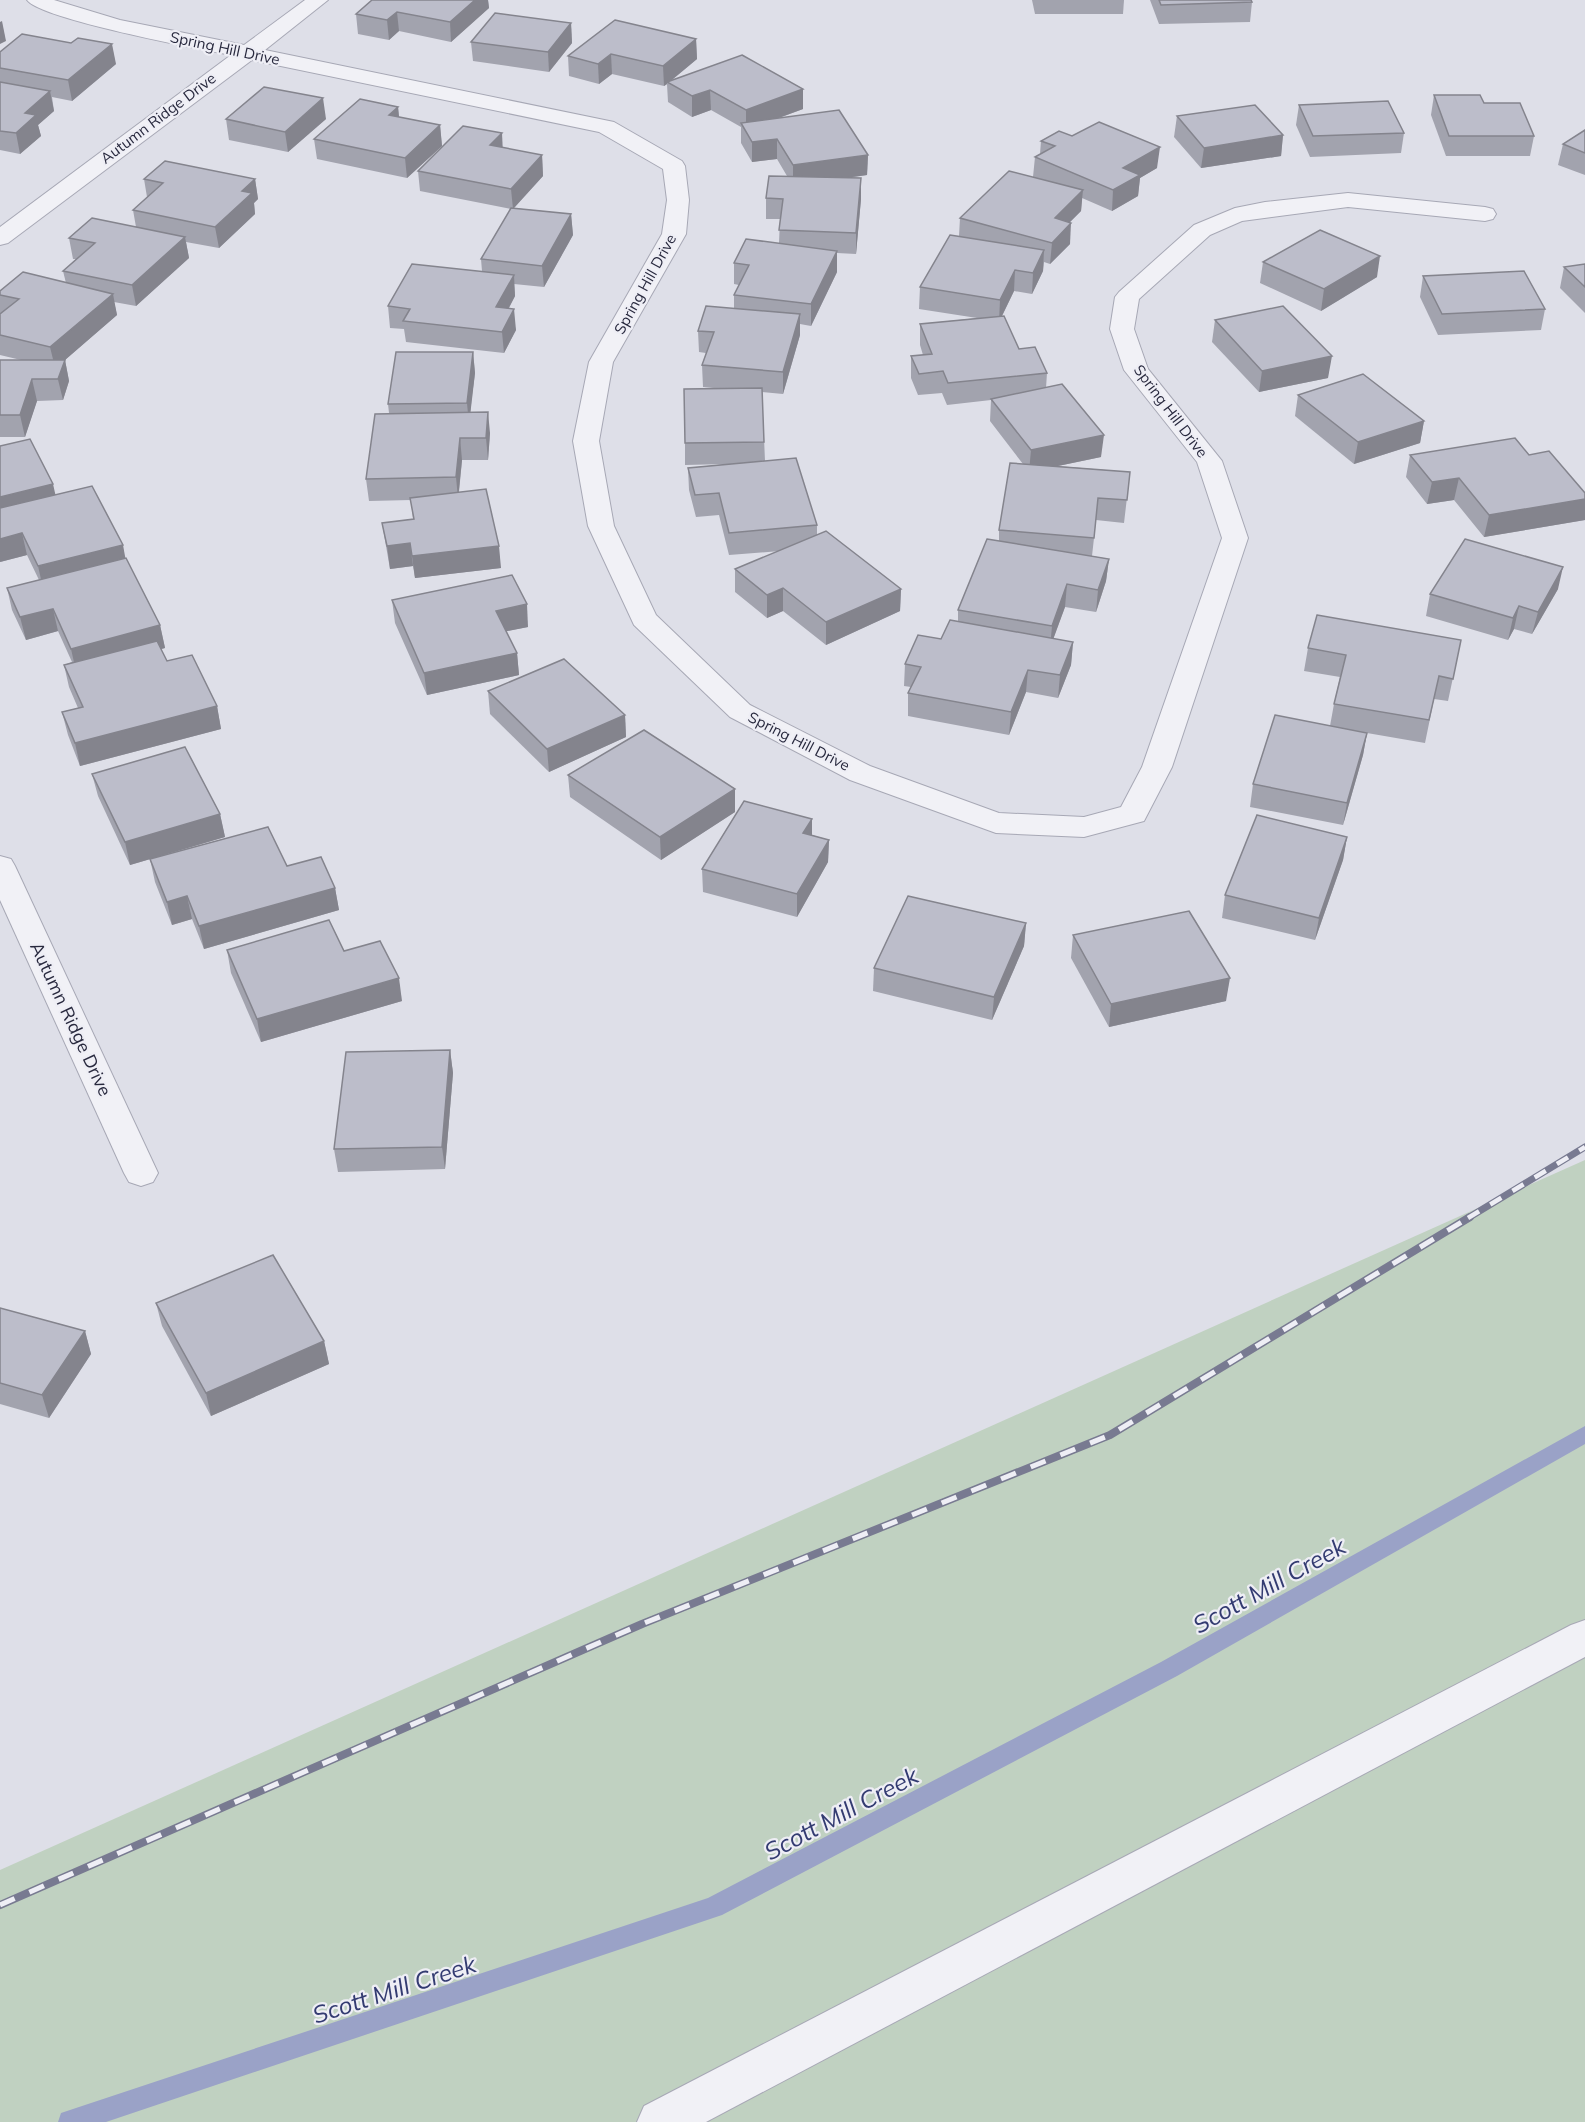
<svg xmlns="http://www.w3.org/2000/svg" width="1585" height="2122" font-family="Mulish,sans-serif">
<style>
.green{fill:#c0d1c1}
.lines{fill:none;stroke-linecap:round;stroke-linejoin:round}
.stream{fill:#9aa2c7;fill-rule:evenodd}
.lane-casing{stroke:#a7a8b5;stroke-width:2}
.street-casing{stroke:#a7a8b5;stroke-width:2}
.lane{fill:#f1f1f6;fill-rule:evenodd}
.street{fill:#f1f1f6;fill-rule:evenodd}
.rail-far1-casing{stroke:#787a91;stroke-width:7}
.rail-casing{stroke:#787a91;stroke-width:8}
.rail-far1{stroke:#eeeef5;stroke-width:4.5;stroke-dasharray:13;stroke-linecap:butt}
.rail{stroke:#eeeef5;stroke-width:5;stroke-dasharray:16;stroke-linecap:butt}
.wall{fill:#a2a3ae}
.shaded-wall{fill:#84848d}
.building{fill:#bcbdca;stroke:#84848d;stroke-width:1.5}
.labels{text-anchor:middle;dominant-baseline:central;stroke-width:4.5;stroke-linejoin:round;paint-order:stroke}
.far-street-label{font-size:15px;fill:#28293e;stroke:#eeeef5}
.street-label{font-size:18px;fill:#28293e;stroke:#eeeef5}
.near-water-label{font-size:24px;font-style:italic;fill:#333b71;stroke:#eeeef5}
</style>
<rect width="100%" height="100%" fill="#dedfe8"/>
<polygon class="green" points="1585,1160 1585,2122 0,2122 0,1870"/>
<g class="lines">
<polygon class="stream" points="1585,1426 1585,1444 1177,1676 722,1915 106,2122 58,2122 61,2113 70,2110 708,1898 1161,1662"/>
<defs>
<polygon id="lane" points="1585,1620 1585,1657 706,2122 637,2122 644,2106 1571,1625"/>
<g id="street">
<path d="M 27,0 L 54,0 L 120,20 L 244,45 L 305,0 L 328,0 L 265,50 L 614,122 L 682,161 L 685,166 L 689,200 L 686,234 L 613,362 L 599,441 L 614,526 L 656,615 L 750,705 L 870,766 L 999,813 L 1084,817 L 1121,807 L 1142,767 L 1222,538 L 1197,462 L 1124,370 L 1110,329 L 1115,297 L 1119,292 L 1194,225 L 1235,208 L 1265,202 L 1348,193 L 1485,207 L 1493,209 L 1496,214 L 1493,219 L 1485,221 L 1348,207 L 1242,221 L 1210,235 L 1139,299 L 1134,329 L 1148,369 L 1222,461 L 1248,538 L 1172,767 L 1144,821 L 1084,837 L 996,833 L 850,780 L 730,717 L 634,625 L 588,526 L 573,441 L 589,362 L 662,234 L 667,200 L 663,169 L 599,132 L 252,60 L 8,243 L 0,245 L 0,227 L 231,55 C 199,49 40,19 27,0 Z"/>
<polygon points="0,856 11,859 15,866 158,1173 153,1182 141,1186 129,1182 124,1173 0,900"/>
</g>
</defs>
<use href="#lane" class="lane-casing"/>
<use href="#street" class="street-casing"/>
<use href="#lane" class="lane"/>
<use href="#street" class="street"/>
<defs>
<polyline id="rail-far1" points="1468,1218 1585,1147"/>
<polyline id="rail" points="0,1905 642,1624 1110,1435 1470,1217"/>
</defs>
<use href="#rail-far1" class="rail-far1-casing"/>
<use href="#rail" class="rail-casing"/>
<use href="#rail-far1" class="rail-far1"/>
<use href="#rail" class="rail"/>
</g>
<g class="wall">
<polygon points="372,0 488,0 489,8 451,42 399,31 389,40 358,34 356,14"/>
<polygon points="1032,0 1124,0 1123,14 1035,14"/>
<polygon points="1150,0 1251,0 1252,2 1250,22 1159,24"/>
<polygon points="571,23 572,43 549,72 473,61 471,42"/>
<polygon points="696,39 697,59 672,80 803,109 779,118 868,155 867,175 847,178 861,199 856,254 837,253 837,272 811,326 800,324 800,335 783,394 762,392 765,461 817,525 817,535 901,589 900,611 826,645 783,611 767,618 735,592 735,569 780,551 729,555 719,515 696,517 689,490 688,468 726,464 685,465 685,443 724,389 703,387 702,365 706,353 699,352 698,331 734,308 734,295 739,285 734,284 734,263 779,243 780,219 766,219 766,198 787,176 777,159 752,162 741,143 741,127 711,110 692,117 668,102 667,84 664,86 612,74 599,84 569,76 568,56"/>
<polygon points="0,52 116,64 72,101 52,97 54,111 38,125 41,136 20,154 0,150"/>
<polygon points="1434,95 1484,103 1534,136 1530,156 1446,156 1431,115"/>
<polygon points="1299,105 1404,133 1401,153 1310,157 1296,125"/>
<polygon points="398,107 399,117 440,125 442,146 407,178 317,159 314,139"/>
<polygon points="1177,116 1283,135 1281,156 1201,168 1174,137"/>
<polygon points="226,119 326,119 288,152 229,140"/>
<polygon points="1585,130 1585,175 1558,165 1563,144"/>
<polygon points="1072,136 1157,168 1140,178 1138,196 1112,211 1082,198 1081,211 1070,222 1070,244 1050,264 1044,262 1043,271 1032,294 1014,291 1002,316 1019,349 1047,373 1046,388 1101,457 1058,466 1130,472 1124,523 1096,520 1092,556 1109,559 1106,581 1096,612 1065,607 1053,639 1073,642 1071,665 1058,698 1026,692 1009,735 908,716 908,693 911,687 904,686 905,664 941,639 958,621 958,610 999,541 999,530 1023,464 990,421 991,400 947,405 942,393 918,395 911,378 911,356 923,355 920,345 920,324 977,318 919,309 920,287 959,236 960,218 1033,177 1035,157 1040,154 1041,141"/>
<polygon points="542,155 543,176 514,208 571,214 573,235 544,287 514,284 515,296 509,308 516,330 504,353 406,342 404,329 390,328 388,306 482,271 481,259 511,209 420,191 418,171"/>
<polygon points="144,179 255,179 258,199 254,203 255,214 219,248 186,242 189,258 136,306 114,302 117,315 65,360 69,381 63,400 37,401 25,437 0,437 0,360 21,360 0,355 0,291 66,283 63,271 76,259 73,259 69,238 136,227 133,210 147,197"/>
<polygon points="1263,262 1377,277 1321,311 1260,283"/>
<polygon points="1585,264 1585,313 1560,288 1564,267"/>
<polygon points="1423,276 1545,309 1541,330 1438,335 1420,297"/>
<polygon points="1215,320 1328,378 1259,392 1212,342"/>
<polygon points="473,352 475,373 470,412 490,433 488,460 462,460 459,492 501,568 415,578 413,566 390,569 382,523 413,519 411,500 369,501 366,479 389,413 388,404"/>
<polygon points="1298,395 1424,421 1420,443 1354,464 1295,416"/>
<polygon points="1410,455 1529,455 1585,493 1585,520 1484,537 1454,500 1427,504 1406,477"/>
<polygon points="55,495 125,558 160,625 165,648 161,649 167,661 217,706 221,729 80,766 68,735 62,712 78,708 69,687 64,665 72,662 58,631 26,640 12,610 7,588 39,580 27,555 0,562"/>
<polygon points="1558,589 1532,634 1514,629 1508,640 1426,616 1430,594"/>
<polygon points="392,600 528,627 506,631 517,653 519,675 427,695 395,623"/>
<polygon points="1461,640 1448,701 1434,699 1425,743 1367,733 1363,755 1343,825 1250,807 1253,784 1330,726 1334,704 1340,677 1304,671 1308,648"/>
<polygon points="488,691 625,715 626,737 549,772 490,714"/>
<polygon points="92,774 220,814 225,837 130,865 98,796"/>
<polygon points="568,775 735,812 661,860 570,797"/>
<polygon points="812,819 812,835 829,840 828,862 797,917 703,892 702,869"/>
<polygon points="1347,837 1343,860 1315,940 1222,918 1225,895"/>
<polygon points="150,859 287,866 335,888 339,910 204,949 192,919 172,925 155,882"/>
<polygon points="1026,923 1024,946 992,1020 873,991 874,968"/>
<polygon points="1073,935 1226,1001 1109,1027 1071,958"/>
<polygon points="227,950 344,951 402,1001 261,1042 231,973"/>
<polygon points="450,1050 453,1073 445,1169 338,1172 334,1149"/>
<polygon points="156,1303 324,1341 329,1364 211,1416 162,1326"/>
<polygon points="0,1308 85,1331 91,1354 49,1418 0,1404"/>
</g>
<g class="shaded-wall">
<polygon points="475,0 488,0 489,8 451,42 450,22"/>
<polygon points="397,12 399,31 389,40 387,20"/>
<polygon points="2,21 6,41 0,44 0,22"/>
<polygon points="571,23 572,43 549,72 548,52"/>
<polygon points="696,39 697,59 668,83 667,82 667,84 664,86 663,66"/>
<polygon points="112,44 116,64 72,101 68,80"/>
<polygon points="611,54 612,74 599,84 598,64"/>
<polygon points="803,89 803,109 746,130 746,110"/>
<polygon points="710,90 711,110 692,117 692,96"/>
<polygon points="50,91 54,111 38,125 41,136 20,154 16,133 25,113"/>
<polygon points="323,98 326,119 288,152 285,132"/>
<polygon points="398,107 400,127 389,115"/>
<polygon points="440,125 442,146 407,178 405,158"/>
<polygon points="502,133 503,154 490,145"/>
<polygon points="1283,135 1281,156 1201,168 1204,148"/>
<polygon points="777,139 777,159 752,162 752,142"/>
<polygon points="1160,147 1157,168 1140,178 1138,196 1112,211 1113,190 1123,168"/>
<polygon points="542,155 543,176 513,209 511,189"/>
<polygon points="868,155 867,175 793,185 793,165"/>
<polygon points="861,178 861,199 856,254 856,233"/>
<polygon points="255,179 258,199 254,203 255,214 219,248 215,227 242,191"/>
<polygon points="1083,190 1081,211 1053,239 1055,218"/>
<polygon points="571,214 573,235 544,287 542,266"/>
<polygon points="1071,223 1070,244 1050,264 1052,243"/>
<polygon points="185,237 189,258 136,306 132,285"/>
<polygon points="1044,250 1043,271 1032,294 1033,273"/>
<polygon points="837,251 837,272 811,326 811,304"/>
<polygon points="1380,256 1377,277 1321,311 1324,289"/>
<polygon points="1015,270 1014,291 999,322 1000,300"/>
<polygon points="514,275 515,296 498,328 496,307"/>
<polygon points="113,294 117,315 65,360 69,381 63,400 50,347"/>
<polygon points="514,309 516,330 504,353 502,332"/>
<polygon points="800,314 800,335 783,394 783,372"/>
<polygon points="473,352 475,373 469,425 467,403"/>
<polygon points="1332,356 1328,378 1259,392 1262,371"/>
<polygon points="32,379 37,401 25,437 20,415"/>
<polygon points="488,412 490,433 488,460 486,438"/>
<polygon points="1424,421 1420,443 1354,464 1358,442"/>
<polygon points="1104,435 1101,457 1029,472 1031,450"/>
<polygon points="460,438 462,460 458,499 456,477"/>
<polygon points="1459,478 1454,500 1427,504 1432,482"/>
<polygon points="53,484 58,506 0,521 0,497"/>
<polygon points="1585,499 1585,520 1484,537 1489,515"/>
<polygon points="22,533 27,555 0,562 0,539"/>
<polygon points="410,543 413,566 390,569 387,546"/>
<polygon points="123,545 127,567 43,588 38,566"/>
<polygon points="499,546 501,568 415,578 412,556"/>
<polygon points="1109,559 1106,581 1096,612 1098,590"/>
<polygon points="1563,567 1558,589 1532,634 1538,612"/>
<polygon points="1067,584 1065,607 1050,648 1052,626"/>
<polygon points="783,588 783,611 767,618 767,595"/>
<polygon points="901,589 900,611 826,645 826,622"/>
<polygon points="527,604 528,627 498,633 496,611"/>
<polygon points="1519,606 1514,629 1508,640 1513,618"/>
<polygon points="53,609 58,631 26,640 20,617"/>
<polygon points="160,625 165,648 76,671 71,649"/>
<polygon points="1073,642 1071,665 1058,698 1060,675"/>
<polygon points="517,653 519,675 427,695 424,673"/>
<polygon points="1028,670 1026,692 1009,735 1011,712"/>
<polygon points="217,706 221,729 80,766 75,743"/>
<polygon points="625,715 626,737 549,772 547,749"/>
<polygon points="1367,733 1363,755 1343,825 1347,803"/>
<polygon points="735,789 735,812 661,860 660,837"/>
<polygon points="220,814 225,837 130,865 125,842"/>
<polygon points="812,819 812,842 803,833"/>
<polygon points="1347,837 1343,860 1315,940 1319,918"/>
<polygon points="829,840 828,862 797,917 797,894"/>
<polygon points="335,888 339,910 204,949 199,926"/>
<polygon points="187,896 192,919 172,925 167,902"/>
<polygon points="1026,923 1024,946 992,1020 994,997"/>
<polygon points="399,978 402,1001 261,1042 257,1019"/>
<polygon points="1230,978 1226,1001 1109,1027 1111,1004"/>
<polygon points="450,1050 453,1073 445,1169 442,1147"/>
<polygon points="85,1331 91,1354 49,1418 42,1395"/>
<polygon points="324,1341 329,1364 211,1416 206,1393"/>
</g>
<g class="building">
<polygon points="372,0 475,0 450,22 397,12 387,20 356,14"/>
<polygon points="1159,0 1251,0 1252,2 1161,5"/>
<polygon points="495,13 571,23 548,52 471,42"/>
<polygon points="615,20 696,39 663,66 611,54 598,64 568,56"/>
<polygon points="22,34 71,43 78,38 112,44 68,80 0,68 0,52"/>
<polygon points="742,55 803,89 746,110 710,90 692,96 667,82"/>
<polygon points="0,82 50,91 25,113 36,115 16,133 0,131"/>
<polygon points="264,87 323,98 285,132 226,119"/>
<polygon points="1434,95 1480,95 1484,103 1520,103 1534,136 1449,136"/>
<polygon points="360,99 398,107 389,115 440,125 405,158 314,139"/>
<polygon points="1388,101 1404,133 1313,136 1299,105"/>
<polygon points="1255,105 1283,135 1204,148 1177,116"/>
<polygon points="839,110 868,155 793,165 777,139 752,142 741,123"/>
<polygon points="1099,122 1160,147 1123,168 1140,175 1113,190 1035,157 1055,146 1041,141 1059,131 1072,136"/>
<polygon points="463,126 502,133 490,145 542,155 511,189 418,171"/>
<polygon points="1585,130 1585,153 1563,144"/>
<polygon points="165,161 255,179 242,191 252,193 215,227 133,210 163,183 144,179"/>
<polygon points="1009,171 1083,190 1055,218 1071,223 1052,243 960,218"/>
<polygon points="769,176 861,178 856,233 779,230 783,199 766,198"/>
<polygon points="511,208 571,214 542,266 481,259"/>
<polygon points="92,218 185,237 132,285 63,271 95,243 69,238"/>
<polygon points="1320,230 1380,256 1324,289 1263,262"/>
<polygon points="950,235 1044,250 1033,273 1015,270 1000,300 920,287"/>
<polygon points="746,239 837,251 811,304 734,295 749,265 734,263"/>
<polygon points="412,264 514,275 496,307 514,309 502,332 403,321 410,309 388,306"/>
<polygon points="1585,264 1585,287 1564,267"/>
<polygon points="1524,271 1545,309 1442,314 1423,276"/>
<polygon points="23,272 113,294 50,347 0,335 0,314 19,299 0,295 0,291"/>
<polygon points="706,306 800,314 783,372 702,365 714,332 698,331"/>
<polygon points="1283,306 1332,356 1262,371 1215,320"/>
<polygon points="1004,316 1019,349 1035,347 1047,373 948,383 943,371 919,374 911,356 932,354 920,324"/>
<polygon points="396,352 473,352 467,403 388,404"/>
<polygon points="0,360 65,360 58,379 32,379 20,415 0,415"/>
<polygon points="1363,374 1424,421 1358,442 1298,395"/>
<polygon points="1062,384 1104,435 1031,450 991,399"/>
<polygon points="762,388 764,442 685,443 684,389"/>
<polygon points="488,412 486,438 460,438 456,477 366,479 375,414"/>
<polygon points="1515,438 1529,455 1549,451 1585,493 1585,499 1489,515 1459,478 1432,482 1410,455"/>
<polygon points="30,439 53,484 0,497 0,446"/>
<polygon points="796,458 817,525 729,533 719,493 695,495 688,468"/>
<polygon points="1010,463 1130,472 1127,500 1098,498 1094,538 999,530"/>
<polygon points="92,486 123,545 38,566 22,533 0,539 0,508"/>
<polygon points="486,489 499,546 412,556 410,543 387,546 382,523 414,519 410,498"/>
<polygon points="826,531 901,589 826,622 783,588 767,595 735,569"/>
<polygon points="987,539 1109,559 1098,590 1067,584 1052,626 958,610"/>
<polygon points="1465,539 1563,567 1538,612 1519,606 1513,618 1430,594"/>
<polygon points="126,558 160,625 71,649 53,609 20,617 7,588"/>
<polygon points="512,575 527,604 496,611 517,653 424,673 392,600"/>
<polygon points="1317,615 1461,640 1453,679 1439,676 1429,720 1334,704 1346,655 1308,648"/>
<polygon points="950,620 1073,642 1060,675 1028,670 1011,712 908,693 921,667 905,664 918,635 941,639"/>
<polygon points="157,641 167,661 192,655 217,706 75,743 62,712 83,707 64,665"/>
<polygon points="564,659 625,715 547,749 488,691"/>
<polygon points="1275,715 1367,733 1347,803 1253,784"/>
<polygon points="644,730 735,789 660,837 568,775"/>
<polygon points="185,747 220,814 125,842 92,774"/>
<polygon points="744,801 812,819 803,833 829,840 797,894 702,869"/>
<polygon points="1257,815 1347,837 1319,918 1225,895"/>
<polygon points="268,827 287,866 321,857 335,888 199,926 187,896 167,902 150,859"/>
<polygon points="908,896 1026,923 994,997 874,968"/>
<polygon points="1189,911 1230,978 1111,1004 1073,935"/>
<polygon points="329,920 344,951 380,941 399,978 257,1019 227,950"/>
<polygon points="450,1050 442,1147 334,1149 346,1052"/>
<polygon points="273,1255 324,1341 206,1393 156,1303"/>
<polygon points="0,1308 85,1331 42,1395 0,1383"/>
</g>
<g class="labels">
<g class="far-street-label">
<text transform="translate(225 48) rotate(12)">Spring Hill Drive</text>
<text transform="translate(158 118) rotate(-37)">Autumn Ridge Drive</text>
<text transform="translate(645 284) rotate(-61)">Spring Hill Drive</text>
<text transform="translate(1171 411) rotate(53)">Spring Hill Drive</text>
<text transform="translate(799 741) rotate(27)">Spring Hill Drive</text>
</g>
<g class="street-label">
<text transform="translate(71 1019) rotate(65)">Autumn Ridge Drive</text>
</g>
<g class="near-water-label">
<text transform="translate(1269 1585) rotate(-29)">Scott Mill Creek</text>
<text transform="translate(841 1813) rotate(-28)">Scott Mill Creek</text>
<text transform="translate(394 1989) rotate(-18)">Scott Mill Creek</text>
</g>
</g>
</svg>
